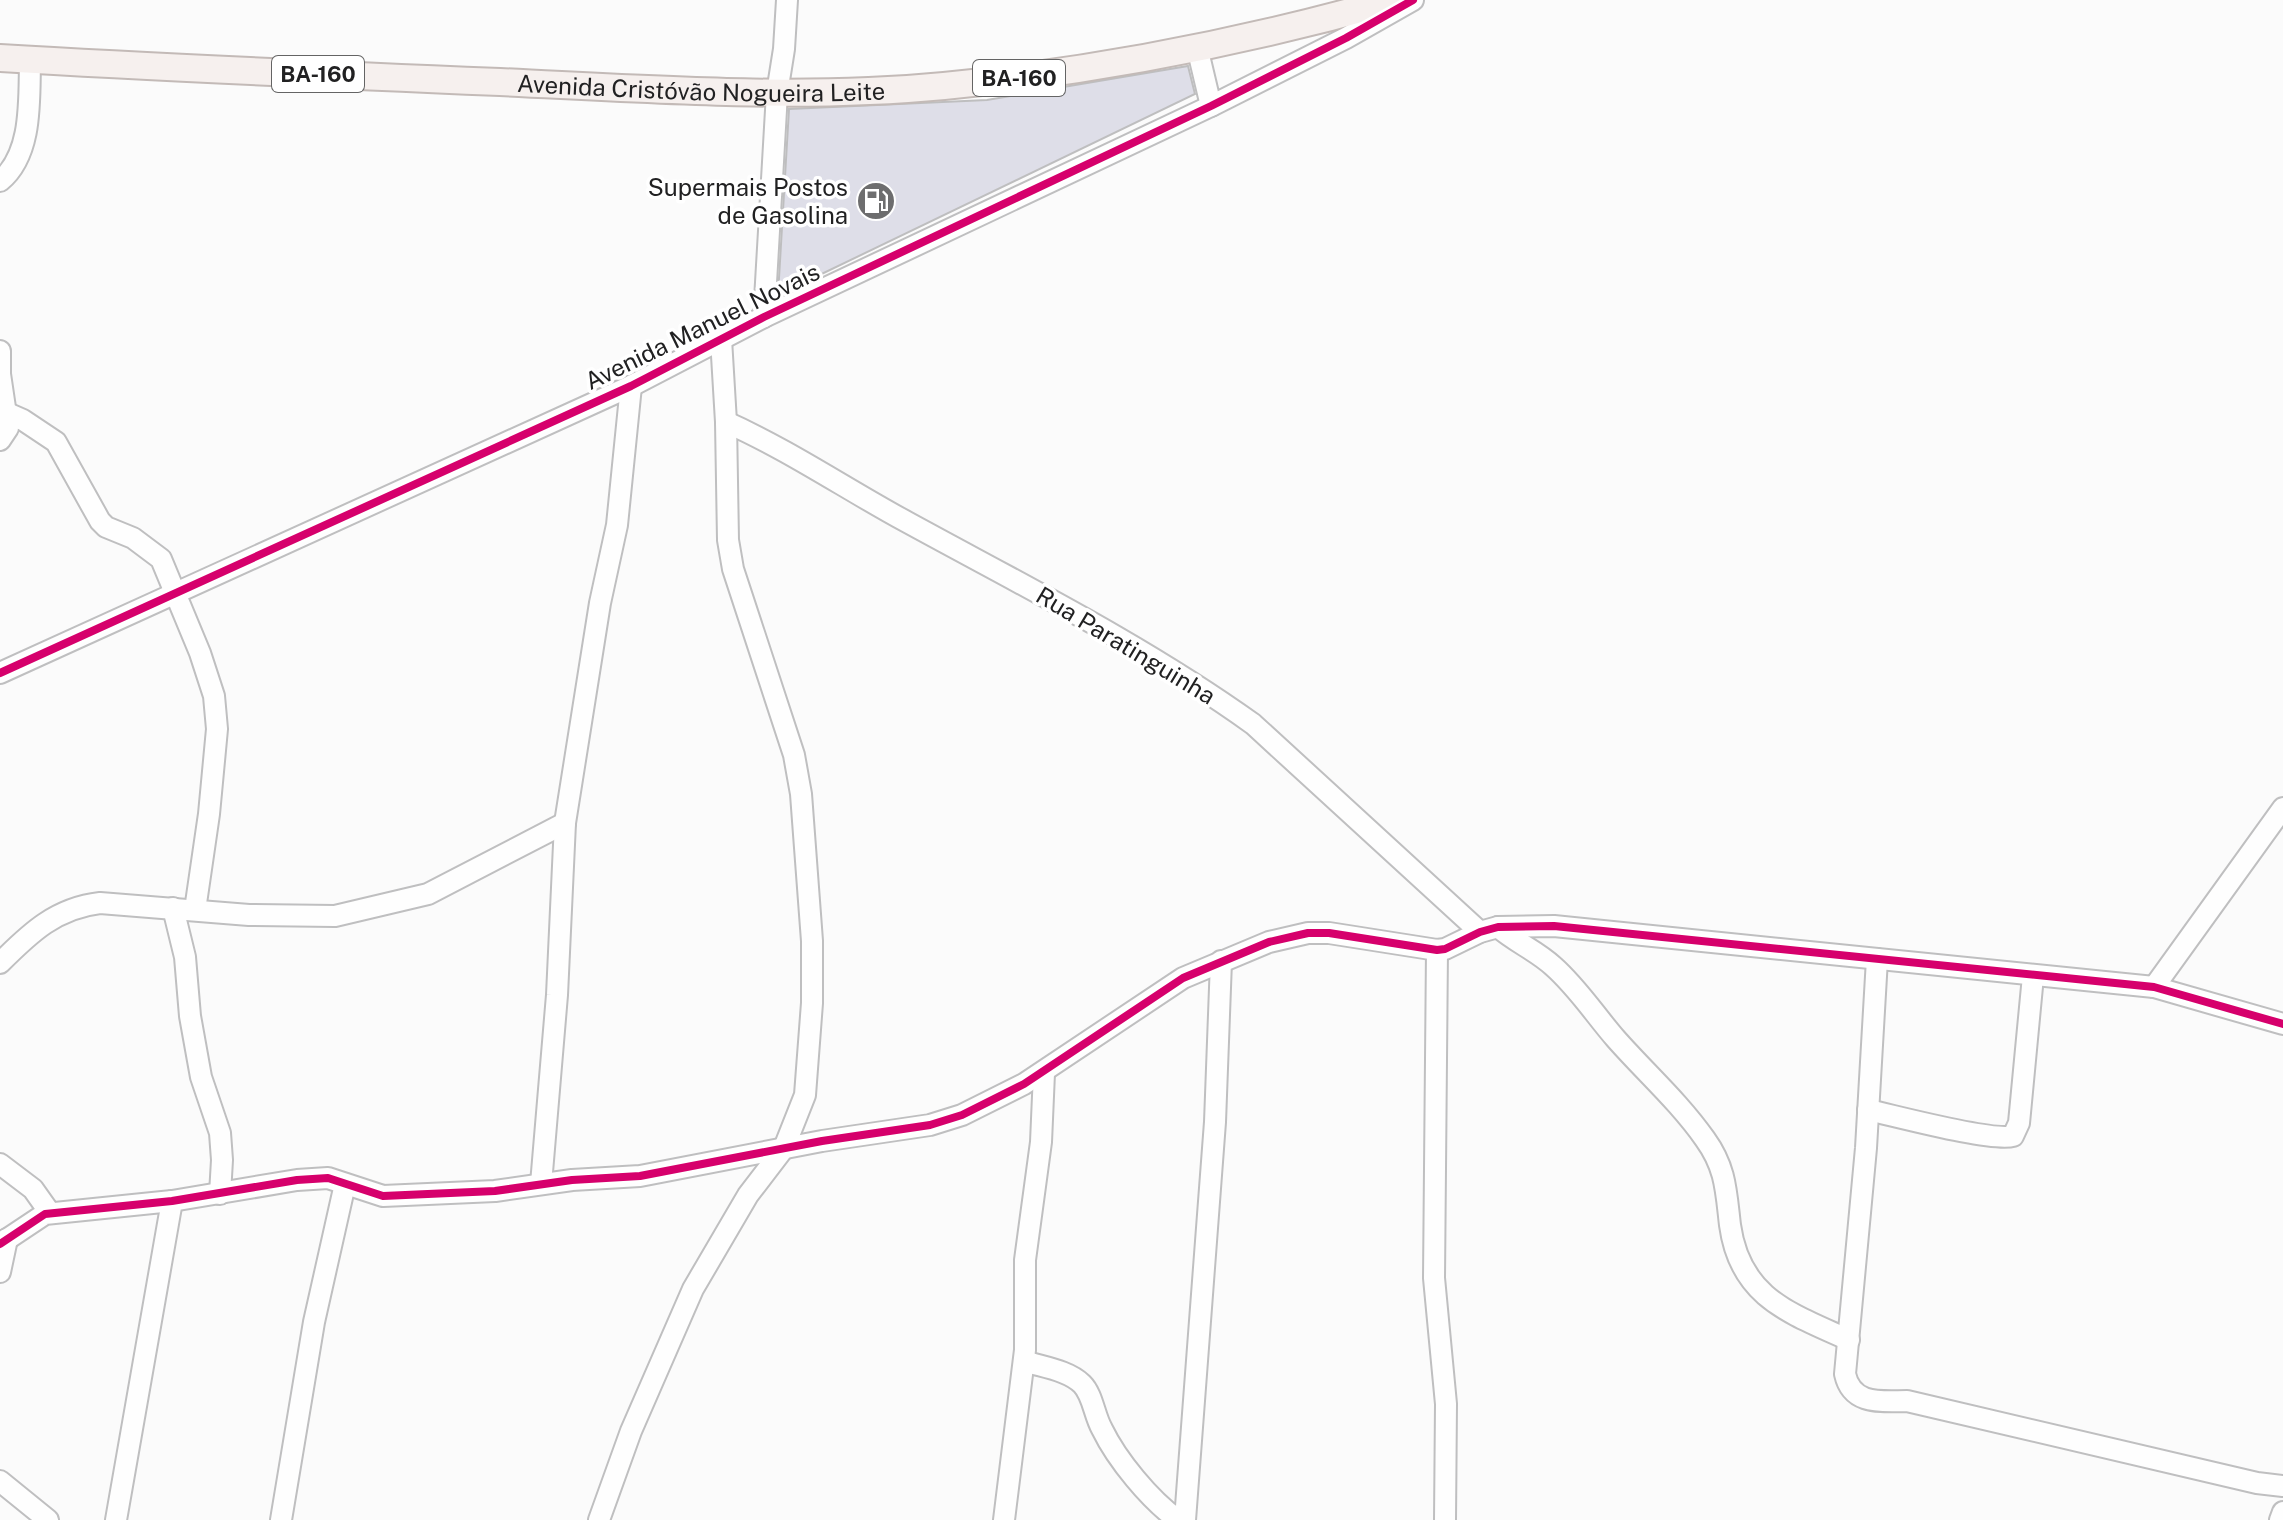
<svg xmlns="http://www.w3.org/2000/svg" width="2283" height="1520" font-family="'Public Sans',sans-serif">
<style>
.building{fill:#dedee8;stroke:#bebebf;stroke-width:2}
.lines{fill:none;stroke-linecap:round;stroke-linejoin:round}
.minor-casing{stroke:#bfbfc0;stroke-width:24}
.major-casing{stroke:#c3bab7;stroke-width:30}
.minor{stroke:#fefefe;stroke-width:20}
.major{stroke:#f6f0ee;stroke-width:26}
.cycleway-casing{stroke:#fff;stroke-width:13}
.cycleway{stroke:#d6006c;stroke-width:8}
.labels{text-anchor:middle;dominant-baseline:central;stroke-width:7;stroke-linejoin:round;paint-order:stroke}
.shield{fill:#fff;stroke:#646464;stroke-width:2}
.shield-label{font-size:22px;font-weight:bold;fill:#212122}
.street-label{font-size:24px;fill:#212122;stroke:#fff}
.poi-label{font-size:24px;fill:#212122;stroke:#fff;text-anchor:end}
</style>
<rect width="100%" height="100%" fill="#fbfbfb"/>
<polygon class="building" points="1188,66 1195,94 778,295 789,109 987,100"/>
<g class="lines">
<defs>
<g id="minor">
<polyline points="1197,47 1211,106"/>
<path d="M 0,181 C 33,154 29,99 30,60"/>
<polyline points="764,317 777,93 784,49 787,0"/>
<polyline points="0,351 0,374 8,428 0,440"/>
<polyline points="7,413 23,420 56,442 100,521 106,527 133,538 161,559 200,653 214,696 217,729 209,814 195,910"/>
<path d="M 726,422 C 789,450 846,489 907,522 C 1024,586 1144,646 1253,724 L 1480,932"/>
<polyline points="0,673 631,386 764,317 1211,106 1346,38 1413,0"/>
<polyline points="173,908 185,957 190,1016 201,1077 220,1133 222,1160 220,1194"/>
<path d="M 1498,927 C 1515,942 1537,951 1553,966 C 1578,988 1595,1015 1616,1039 C 1646,1073 1679,1102 1705,1139 C 1726,1168 1726,1191 1730,1225 C 1740,1298 1790,1313 1849,1340"/>
<polyline points="1437,950 1434,1278 1446,1404 1445,1520"/>
<path d="M 1877,959 L 1866,1148 L 1845,1374 C 1852,1406 1882,1401 1907,1401 L 2257,1483 L 2283,1486"/>
<path d="M 0,963 C 30,933 56,908 100,903 L 249,915 L 335,916 L 428,894 L 565,823"/>
<polyline points="2154,987 2283,808"/>
<path d="M 1868,1110 C 1896,1116 1992,1142 2013,1136 L 2019,1123 L 2033,976"/>
<polyline points="0,1164 33,1189 50,1213"/>
<polyline points="541,1184 557,995 565,823 600,603 617,525 631,386"/>
<polyline points="0,1244 45,1214 172,1201 297,1180 328,1178 383,1196 495,1191 572,1180 640,1176 822,1141 930,1125 962,1115 1024,1084 1183,978 1269,942 1308,933 1329,933 1437,950 1445,949 1480,932 1498,927 1554,926 2154,987 2283,1024"/>
<polyline points="0,1272 7,1239"/>
<path d="M 1024,1361 C 1042,1367 1068,1370 1082,1384 C 1093,1395 1094,1415 1102,1429 C 1117,1460 1150,1500 1178,1520"/>
<polyline points="0,1481 48,1520"/>
<polyline points="116,1520 172,1201"/>
<polyline points="281,1520 314,1322 345,1184"/>
<polyline points="599,1520 631,1431 693,1289 748,1195 784,1148 805,1095 812,1003 812,941 801,794 794,755 733,569 728,540 726,422 721,339"/>
<polyline points="1004,1520 1025,1350 1025,1260 1041,1142 1044,1073"/>
<polyline points="1185,1520 1215,1122 1221,961"/>
<polyline points="2280,1520 2283,1512"/>
</g>
<g id="major">
<path id="s1" d="M 0,58 C 167,68 333,75 500,82 C 648,89 796,100 944,86 C 1096,71 1246,42 1393,0"/>
</g>
</defs>
<use href="#minor" class="minor-casing"/>
<use href="#major" class="major-casing"/>
<use href="#minor" class="minor"/>
<use href="#major" class="major"/>
<defs>
<g id="cycleway">
<polyline points="0,673 631,386 764,317 1211,106 1346,38 1413,0"/>
<polyline points="0,1244 45,1214 172,1201 297,1180 328,1178 383,1196 495,1191 572,1180 640,1176 822,1141 930,1125 962,1115 1024,1084 1183,978 1269,942 1308,933 1329,933 1437,950 1445,949 1480,932 1498,927 1554,926 2154,987 2283,1024"/>
</g>
</defs>
<use href="#cycleway" class="cycleway-casing"/>
<use href="#cycleway" class="cycleway"/>
</g>
<defs>
<symbol id="fuel-disc" viewBox="-11 -11 22 22"><circle r="9.5" fill="#6d6d6e" stroke="#fff"/><path d="M-5.5-6h7V0h2V4h1.3V-2.5L3-4.5l.8-.8L6-3V5H2.5V1h-1V6h-7ZM-4.2-4.7v3.2H.2V-4.7Z" fill="#fff"/></symbol>
</defs>
<g fill-rule="evenodd">
<use href="#fuel-disc" x="854" y="179" width="44" height="44"/>
</g>
<g class="labels">
<g class="shield">
<rect x="272" y="56" width="92" height="36" rx="6"/>
<rect x="973" y="60" width="92" height="36" rx="6"/>
</g>
<g class="shield-label">
<text x="318" y="74">BA-160</text>
<text x="1019" y="78">BA-160</text>
</g>
<g class="street-label">
<text stroke="none"><textPath href="#s1" startOffset="702">Avenida Cristóvão Nogueira Leite</textPath></text>
<text transform="translate(702 326) rotate(-26)">Avenida Manuel Novais</text>
<text transform="translate(1126 645) rotate(31)">Rua Paratinguinha</text>
</g>
<g class="poi-label">
<text x="848" y="187">Supermais Postos<tspan x="848" dy="28">de Gasolina</tspan></text>
</g>
</g>
</svg>
